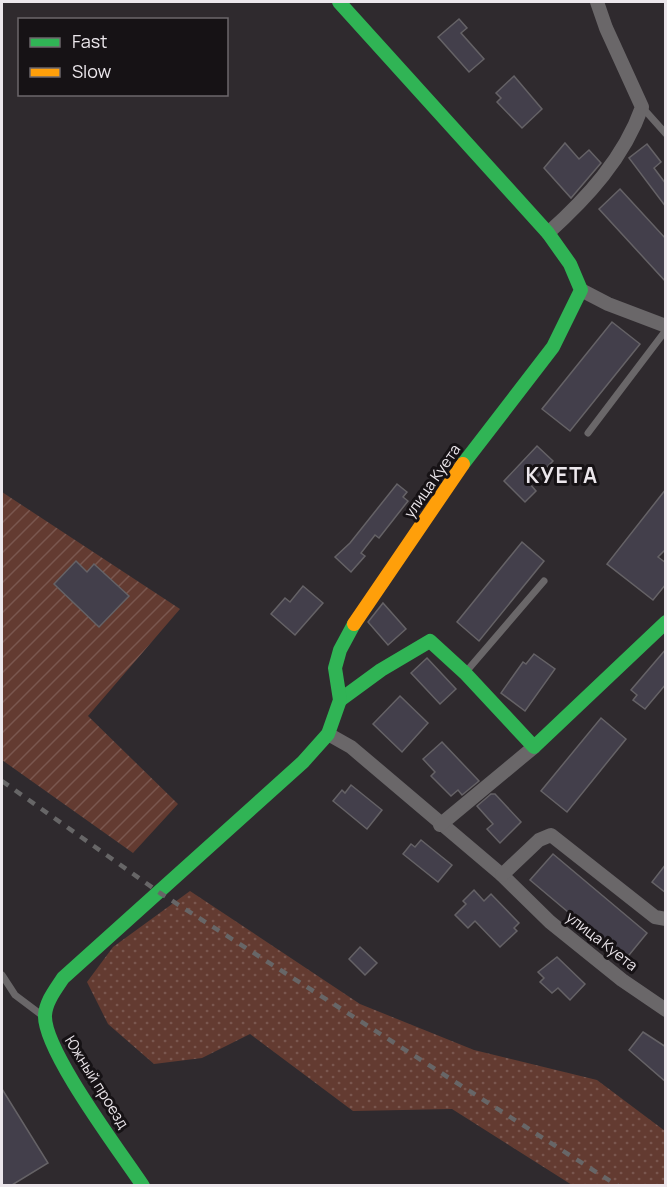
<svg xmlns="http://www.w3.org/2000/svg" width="667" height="1187" font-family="Manrope,sans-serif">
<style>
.grass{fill:url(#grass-dots)}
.garden{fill:url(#garden-furrows)}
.building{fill:#433f4b;stroke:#656266;stroke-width:1.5}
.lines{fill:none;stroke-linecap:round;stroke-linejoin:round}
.lane{stroke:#6a6769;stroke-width:7}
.street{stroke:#6a6769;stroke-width:14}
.fast{stroke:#30b455;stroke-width:14}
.slow{stroke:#ff9f0a;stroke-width:14}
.rail{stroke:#676667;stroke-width:4.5;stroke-dasharray:8 8;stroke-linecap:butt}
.labels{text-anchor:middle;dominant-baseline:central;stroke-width:6;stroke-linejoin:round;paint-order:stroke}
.street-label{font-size:15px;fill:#ece7ec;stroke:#161215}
.district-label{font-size:21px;font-weight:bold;letter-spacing:1.5px;fill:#ece7ec;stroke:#161215}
</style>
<defs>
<pattern id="grass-dots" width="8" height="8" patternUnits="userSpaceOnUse" patternTransform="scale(1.5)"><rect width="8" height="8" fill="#633b31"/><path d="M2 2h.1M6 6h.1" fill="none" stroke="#7a574f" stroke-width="1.8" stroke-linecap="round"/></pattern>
<pattern id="garden-furrows" width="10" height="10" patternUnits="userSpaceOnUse" patternTransform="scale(1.5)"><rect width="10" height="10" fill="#633b31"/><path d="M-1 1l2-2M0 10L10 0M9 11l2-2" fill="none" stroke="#7a574f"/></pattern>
</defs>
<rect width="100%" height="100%" fill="#2f2a2e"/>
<polygon class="grass" points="190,891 360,1004 474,1050 597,1080 665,1131 665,1185 572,1185 452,1109 353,1111 250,1034 202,1058 154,1064 108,1024 87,982 113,947"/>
<polygon class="garden" points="2,492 180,609 88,716 178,804 133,853 2,760"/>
<g class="building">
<polygon points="459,19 467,28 461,33 484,59 469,72 438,37"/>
<polygon points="514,76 542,109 522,128 497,102 501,98 496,93"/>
<polygon points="565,143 579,159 589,150 601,163 571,198 544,168"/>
<polygon points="647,144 661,162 654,168 666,184 666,207 629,158"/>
<polygon points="620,189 666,239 666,282 599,209"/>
<polygon points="612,322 640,344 570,431 542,409"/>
<polygon points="537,446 553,461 530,484 536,491 525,502 504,481"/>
<polygon points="397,484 407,492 403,497 408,501 379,538 375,535 361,553 365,556 351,572 335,557 350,543"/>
<polygon points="666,489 666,549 658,557 666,563 666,584 653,600 607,564"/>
<polygon points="522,542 544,561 479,641 457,622"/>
<polygon points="76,561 87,572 94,564 129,596 99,627 54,584"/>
<polygon points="303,586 323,603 295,635 271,614 285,598 290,602"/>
<polygon points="383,603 406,629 388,645 368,622"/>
<polygon points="666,649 666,684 645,709 633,700 637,695 631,690"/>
<polygon points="534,654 555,669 525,711 501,693 523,662 526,664"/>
<polygon points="427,658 456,689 440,704 411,673"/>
<polygon points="400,696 428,723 402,752 373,724"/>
<polygon points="601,718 626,739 567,812 541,791"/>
<polygon points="442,742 479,781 462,795 458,790 451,796 431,776 435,772 423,759"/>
<polygon points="351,785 382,810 367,829 333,801 342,790 345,793"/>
<polygon points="491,794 495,794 521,822 500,843 487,829 493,824 477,806"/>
<polygon points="421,840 452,865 438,882 403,854 411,844 415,847"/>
<polygon points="553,854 647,933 625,960 530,880"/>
<polygon points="666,864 666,893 652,882"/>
<polygon points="474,890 484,901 491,894 519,923 514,928 517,931 500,947 475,921 468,928 455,915 466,904 463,901"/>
<polygon points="360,947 377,963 365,975 349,959"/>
<polygon points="557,957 585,984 570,1000 558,988 552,993 540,982 544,978 538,972"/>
<polygon points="643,1032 666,1047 666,1082 629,1050"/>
<polygon points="2,1089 48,1163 12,1185 2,1185"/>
</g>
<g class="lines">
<g class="lane">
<polyline points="642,107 666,134"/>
<polyline points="588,433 666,330"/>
<polyline points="465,673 544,581"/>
<polyline points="2,975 15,995 43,1016"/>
</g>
<g class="street">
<path d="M 548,233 C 587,198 624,158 642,107 L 606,28 L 597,2"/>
<polyline points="581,290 608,304 666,326"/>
<polyline points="328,734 351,747 502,875 550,922 622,980 666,1010"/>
<polyline points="440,825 534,747"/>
<polyline points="502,875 539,840 551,835 655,917 666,919"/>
</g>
<g class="fast">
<polyline points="339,2 548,233 570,264 581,290 553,347 463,464"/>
<polyline points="340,700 381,670 430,641 465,673 534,747 666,622"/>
<path d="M 143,1186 C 122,1154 43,1050 45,1015 C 46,1001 56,989 63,978 L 303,762 L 328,734 L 340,700 L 335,668 L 340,650 L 354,624"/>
</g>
<polyline class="slow" points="354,624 463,464"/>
<polyline class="rail" points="2,781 160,893 618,1186"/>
</g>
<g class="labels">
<g class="street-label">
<text transform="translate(432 481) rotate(-55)">улица Куета</text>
<text transform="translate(602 941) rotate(38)">улица Куета</text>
<text transform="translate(97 1082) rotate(58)">Южный проезд</text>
</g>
<g class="district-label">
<text x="562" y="475">КУЕТА</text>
</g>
</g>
<rect width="667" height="1187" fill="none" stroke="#ece7ec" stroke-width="6"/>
<rect x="18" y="18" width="210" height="78" fill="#161215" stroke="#6c676b" stroke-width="1.5"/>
<rect x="30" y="38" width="30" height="9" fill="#30b455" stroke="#6c676b" stroke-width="1.5"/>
<text x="72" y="48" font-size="18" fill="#ece7ec">Fast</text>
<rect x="30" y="68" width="30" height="9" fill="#ff9f0a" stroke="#6c676b" stroke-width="1.5"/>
<text x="72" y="78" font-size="18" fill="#ece7ec">Slow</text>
</svg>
